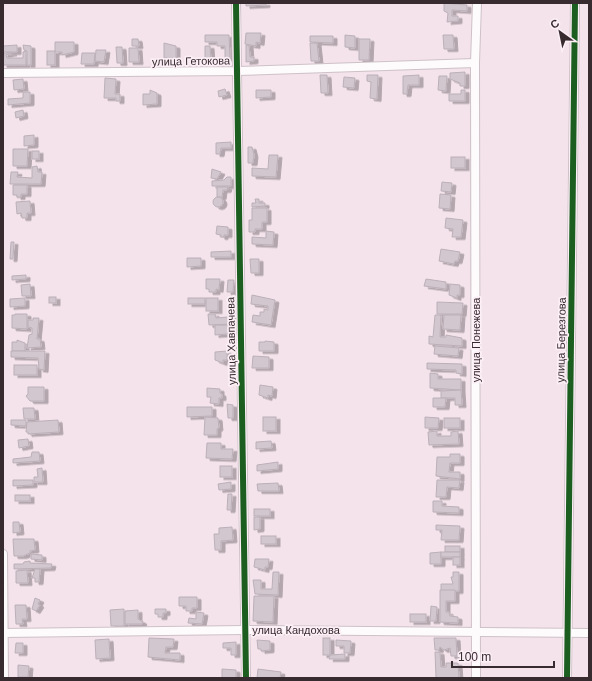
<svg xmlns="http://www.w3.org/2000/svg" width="592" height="681" font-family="Helvetica,sans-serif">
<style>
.building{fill:#d2c6cf;stroke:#bcb0b8;filter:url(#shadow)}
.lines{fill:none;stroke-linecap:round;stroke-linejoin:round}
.minor-casing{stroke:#cec1c7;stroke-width:10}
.minor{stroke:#fdfbfc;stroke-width:8}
.cycleway-casing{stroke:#fceff5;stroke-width:8}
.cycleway{stroke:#1b5e20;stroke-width:6}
.labels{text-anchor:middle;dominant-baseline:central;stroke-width:3.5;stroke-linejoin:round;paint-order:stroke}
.street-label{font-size:11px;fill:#372b30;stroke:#fceff5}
</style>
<defs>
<filter id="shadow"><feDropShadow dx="4" dy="2.5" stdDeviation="0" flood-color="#0004"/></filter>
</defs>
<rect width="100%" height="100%" fill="#f4e3eb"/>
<g class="building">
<polygon points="246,3 266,3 266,5 246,6"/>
<polygon points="444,3 467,5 467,11 452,10 452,16 458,16 458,21 447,22 448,13 444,11"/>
<polygon points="246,33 261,33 260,43 256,42 256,46 245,44"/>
<polygon points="205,35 229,35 230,58 225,58 225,46 217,46 217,42 205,42"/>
<polygon points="345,35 355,36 355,48 345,47"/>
<polygon points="443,35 453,35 454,49 444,49"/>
<polygon points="310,36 333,36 333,43 310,42"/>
<polygon points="132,39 138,39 139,46 132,46"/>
<polygon points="359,39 370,39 369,60 359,60"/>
<polygon points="55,42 74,42 74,52 62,55 62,52 55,52"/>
<polygon points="164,43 176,46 176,58 164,58"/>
<polygon points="310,43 317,43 319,61 311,61"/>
<polygon points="17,45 17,52 3,52 3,46"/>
<polygon points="23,45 31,46 31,65 27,65 27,51 24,50"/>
<polygon points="246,45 249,45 250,57 254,57 254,61 246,62"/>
<polygon points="205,46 210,46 211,62 205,62"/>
<polygon points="116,47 122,47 123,63 117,63"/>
<polygon points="129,48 138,48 139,62 129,62"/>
<polygon points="96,50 106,50 104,62 95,61"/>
<polygon points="26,51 26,65 3,65 4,53 13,53 6,55 7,58 23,58 23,52"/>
<rect x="47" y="51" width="8" height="14"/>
<polygon points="82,53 95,53 94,64 81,64"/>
<polygon points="465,72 465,86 460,86 460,83 450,79 450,73"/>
<polygon points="320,75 327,75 328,93 321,93"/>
<polygon points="367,75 378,75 377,99 370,98 371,82 367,81"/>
<polygon points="419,75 419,85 408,85 407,94 403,94 403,76"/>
<polygon points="439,76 447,76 446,91 438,90"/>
<polygon points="344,77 355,78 354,88 343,87"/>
<polygon points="105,78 116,79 115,94 120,94 120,101 116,101 116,98 104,98"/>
<polygon points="23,79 24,89 14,90 13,80"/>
<polygon points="225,89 227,95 219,97 218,91"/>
<polygon points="150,90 157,93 157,104 143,105 143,94 150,94"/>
<polygon points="256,90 271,90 271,97 256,98"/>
<polygon points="461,90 465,90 465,101 449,101 449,94 461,94"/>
<polygon points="23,92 30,92 30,103 8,105 8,99 23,98"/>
<polygon points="23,110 24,116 16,118 15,112"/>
<polygon points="34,135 34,145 24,146 24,136"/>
<polygon points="231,142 231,148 221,148 220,154 216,154 216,143"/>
<polygon points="248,147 252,147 254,155 253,163 248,163"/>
<polygon points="13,149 28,149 27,166 13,166"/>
<rect x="32" y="151" width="7" height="8"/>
<polygon points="269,155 278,155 276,177 252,176 252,168 268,169"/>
<rect x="451" y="157" width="14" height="11"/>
<polygon points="37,166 38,172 42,172 41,184 10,184 11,172 18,172 17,177 32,178 32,167"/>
<polygon points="212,169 221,172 217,179 211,178"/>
<polygon points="227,177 231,177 231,186 212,186 212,181 224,180"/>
<polygon points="442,182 452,183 451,192 441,191"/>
<polygon points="13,185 27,185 27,194 21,194 21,197 17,197 17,195 13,195"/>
<polygon points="217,187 228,187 227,190 223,190 222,197 217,197"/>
<polygon points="440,194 451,195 450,209 439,208"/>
<circle cx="218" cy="202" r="5"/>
<polygon points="255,199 259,199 259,203 265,203 265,206 252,207 252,203 256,203"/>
<polygon points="30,201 31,213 27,213 27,218 22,218 21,213 17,214 16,202"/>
<polygon points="252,208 267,208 267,222 262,222 262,229 255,229 255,232 249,232 249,220 252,220"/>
<polygon points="446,218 463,220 461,237 452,237 453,229 445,228"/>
<polygon points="217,226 228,227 228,235 224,235 224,237 221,237 221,235 216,234"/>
<polygon points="266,231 274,232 273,245 252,244 252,237 266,238"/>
<polygon points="11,242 14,242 13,259 10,259"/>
<polygon points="441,249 460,252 458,261 455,261 454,264 439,261"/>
<polygon points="231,251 231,257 211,257 211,252"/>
<polygon points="187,258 201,258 201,266 187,267"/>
<polygon points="250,259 259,259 259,273 251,273"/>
<polygon points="26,275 26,279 12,280 12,276"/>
<polygon points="206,279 220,279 219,290 216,289 216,292 209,292 209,289 206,289"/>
<polygon points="426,279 446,282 446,289 424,286"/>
<polygon points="228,280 234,280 233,292 227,292"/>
<polygon points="30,284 31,296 22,296 21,285"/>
<polygon points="450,284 460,285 460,295 457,295 457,298 449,295"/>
<polygon points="252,295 275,300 271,325 252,322 253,315 260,316 260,312 264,312 264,309 268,310 268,306 251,304"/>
<rect x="49" y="297" width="7" height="6"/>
<polygon points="25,298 25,306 10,307 10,299"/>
<rect x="188" y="298" width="17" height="6"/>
<rect x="206" y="298" width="12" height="13"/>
<polygon points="437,302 463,303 462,314 437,314"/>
<polygon points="228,311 233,311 233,324 209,325 208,314 215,314 216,318 228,317"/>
<polygon points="15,314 27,314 27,329 12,328 12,315 15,315"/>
<polygon points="435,315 441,315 440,337 446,337 446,335 462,338 462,346 429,344 429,336 433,337"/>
<polygon points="444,315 461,315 460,330 443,329"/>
<polygon points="33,318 39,318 37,339 40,339 41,347 27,348 29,335 32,334 32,328 28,327 28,320 33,320"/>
<polygon points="215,325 228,325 228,334 215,335"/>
<polygon points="17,340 25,343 25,351 12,351 12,342 17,342"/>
<polygon points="265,341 274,342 274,351 259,351 259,342 265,342"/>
<polygon points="435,346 459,348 458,356 434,354"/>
<polygon points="11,351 45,351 44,370 39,369 38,358 11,357"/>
<polygon points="227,351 227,360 223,360 223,363 215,360 215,352"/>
<polygon points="253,356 269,357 269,368 252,368"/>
<polygon points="427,363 462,364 462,374 456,373 456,370 427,369"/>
<rect x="14" y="365" width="23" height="10"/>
<polygon points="430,373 438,374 438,379 461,379 461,390 430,388"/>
<polygon points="260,385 273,387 272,396 268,395 268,398 259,395"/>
<polygon points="28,387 44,387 44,401 30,401 26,396 28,394"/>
<polygon points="207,388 220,389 220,393 222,394 222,398 219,398 219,404 210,403 211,397 207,397"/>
<polygon points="461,390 462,405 455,405 455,398 441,398 441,391"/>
<polygon points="433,398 446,398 445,407 433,407"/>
<polygon points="227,404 233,405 233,418 228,418"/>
<polygon points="187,407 212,407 212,416 187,417"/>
<polygon points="23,408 34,408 35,419 24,419"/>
<polygon points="205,417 218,418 219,428 217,429 217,435 204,435"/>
<rect x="263" y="417" width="13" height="14"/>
<polygon points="425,417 439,418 438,428 425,428"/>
<rect x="444" y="418" width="16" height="10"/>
<polygon points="11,420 26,420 26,426 11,425"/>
<polygon points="58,420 59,432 28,434 28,432 26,432 27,422"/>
<polygon points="437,431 437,436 451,436 451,432 458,431 459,444 429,445 428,432"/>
<polygon points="28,439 29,446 19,448 18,440"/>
<polygon points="271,441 272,448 256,449 256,442"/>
<polygon points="207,443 221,443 221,449 233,449 232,459 206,458"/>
<polygon points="32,452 39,452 40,461 13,463 13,459 31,457"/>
<polygon points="450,454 460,454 460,463 450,463 449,472 460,472 460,479 436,476 437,457 450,457"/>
<polygon points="278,462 278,469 257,471 257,465"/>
<rect x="220" y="466" width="12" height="11"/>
<polygon points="42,468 43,482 34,482 34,477 38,477 37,469"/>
<polygon points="13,480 33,480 33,485 13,486"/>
<polygon points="437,480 460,480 459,488 447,487 446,497 436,497"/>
<polygon points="231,482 231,489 219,490 218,484"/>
<polygon points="278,483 279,491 258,491 257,484"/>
<polygon points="228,494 232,494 231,510 227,510"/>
<rect x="15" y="495" width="15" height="6"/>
<polygon points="433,501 442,501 442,506 459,507 459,513 433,512"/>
<rect x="254" y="509" width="16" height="7"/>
<polygon points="254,517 260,517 260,529 254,530"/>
<polygon points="13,522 19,522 20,532 13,533"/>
<polygon points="436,525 460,526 459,540 441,540 442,530 436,530"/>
<polygon points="232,527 233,540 221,541 221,550 215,550 214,534 219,534 219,528"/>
<rect x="261" y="536" width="15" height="8"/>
<polygon points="13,539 34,539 35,550 30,551 30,553 23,556 14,556"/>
<rect x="445" y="546" width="15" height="6"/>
<polygon points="441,552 441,564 430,564 430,553"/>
<rect x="441" y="552" width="19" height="5"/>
<polygon points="31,554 42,555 42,560 31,559"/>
<rect x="453" y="557" width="7" height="8"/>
<polygon points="255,559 269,559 268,567 265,567 265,570 254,567"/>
<polygon points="30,561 30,563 52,564 51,568 14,569 14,564 23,564 24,562"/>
<polygon points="35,569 40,569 39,582 35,582 35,578 32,578"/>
<polygon points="27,570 28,583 16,583 16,571"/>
<polygon points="273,572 279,572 278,595 255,594 253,580 261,580 261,589 272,589"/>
<polygon points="453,572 459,572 459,591 441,591 441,584 453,584 451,577 453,577"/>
<polygon points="440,590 455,590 455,601 446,601 446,612 449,612 450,616 458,617 458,623 440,622"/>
<polygon points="254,596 274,596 273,622 253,621"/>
<polygon points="179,597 197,597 197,608 192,608 192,611 186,611 186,606 179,606"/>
<polygon points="35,598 40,600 38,604 40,605 36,611 32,609"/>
<polygon points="15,605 26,605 27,619 22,619 23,624 16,624"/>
<polygon points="431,606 437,607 436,621 430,621"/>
<polygon points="124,609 124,626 111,626 110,610"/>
<polygon points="155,609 166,609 166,613 163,613 163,617 158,617 158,614 155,614"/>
<polygon points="138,610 138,619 143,622 142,624 125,624 125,611"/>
<polygon points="196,612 204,613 202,624 188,623 189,618 196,619"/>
<rect x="410" y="614" width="16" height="8"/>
<polygon points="149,638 174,639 173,647 166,647 165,653 180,653 180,660 148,657"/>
<rect x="323" y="638" width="7" height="17"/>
<polygon points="434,638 456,638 457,656 451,656 450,648 444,650 440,647 439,650 435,650"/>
<polygon points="109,639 110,658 96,659 95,640"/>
<polygon points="257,640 270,641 270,650 261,651 261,649 258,649"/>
<polygon points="336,640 351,641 350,653 344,653 344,646 336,646"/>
<polygon points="236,642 236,655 231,655 231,648 223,648 223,643"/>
<polygon points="16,643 23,643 23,653 15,653"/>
<polygon points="435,652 440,652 441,667 446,667 446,663 458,663 459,678 436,678"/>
<polygon points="345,654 345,659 329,659 330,655"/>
<polygon points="18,665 29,666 28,677 18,677"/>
<polygon points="222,669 236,670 236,678 222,678"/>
<polygon points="258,669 281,672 280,678 257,678"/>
</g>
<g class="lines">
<defs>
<g id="minor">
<polyline points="236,3 246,678"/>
<polyline points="3,73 238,71 475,63"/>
<polyline points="3,554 4,678"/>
<polyline points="3,633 244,630 589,633"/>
<polyline points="476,678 475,63 477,3"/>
<polyline points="567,678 575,3"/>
</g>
</defs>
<use href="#minor" class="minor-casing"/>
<use href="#minor" class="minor"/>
<defs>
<g id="cycleway">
<polyline points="236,3 246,678"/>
<polyline points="567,678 575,3"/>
</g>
</defs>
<use href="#cycleway" class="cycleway-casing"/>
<use href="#cycleway" class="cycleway"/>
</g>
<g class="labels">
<g class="street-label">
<text transform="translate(191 61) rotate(-1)">улица Гетокова</text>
<text transform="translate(476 340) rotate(-90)">улица Понежева</text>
<text transform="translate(561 340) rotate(-89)">улица Березгова</text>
<text transform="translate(231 341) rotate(-91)">улица Хавпачева</text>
<text x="296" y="630">улица Кандохова</text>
</g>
</g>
<rect width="592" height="681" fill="none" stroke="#372b30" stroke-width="8"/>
<g transform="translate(560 32) rotate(327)" stroke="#fceff5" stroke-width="3" paint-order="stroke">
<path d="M0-3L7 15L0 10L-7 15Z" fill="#372b30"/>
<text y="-6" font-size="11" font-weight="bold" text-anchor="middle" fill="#372b30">С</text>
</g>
<path d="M452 661v6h102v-6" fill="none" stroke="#372b30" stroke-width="2"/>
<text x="458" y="661" font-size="12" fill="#372b30" stroke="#fceff5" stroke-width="3" paint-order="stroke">100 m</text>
</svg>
